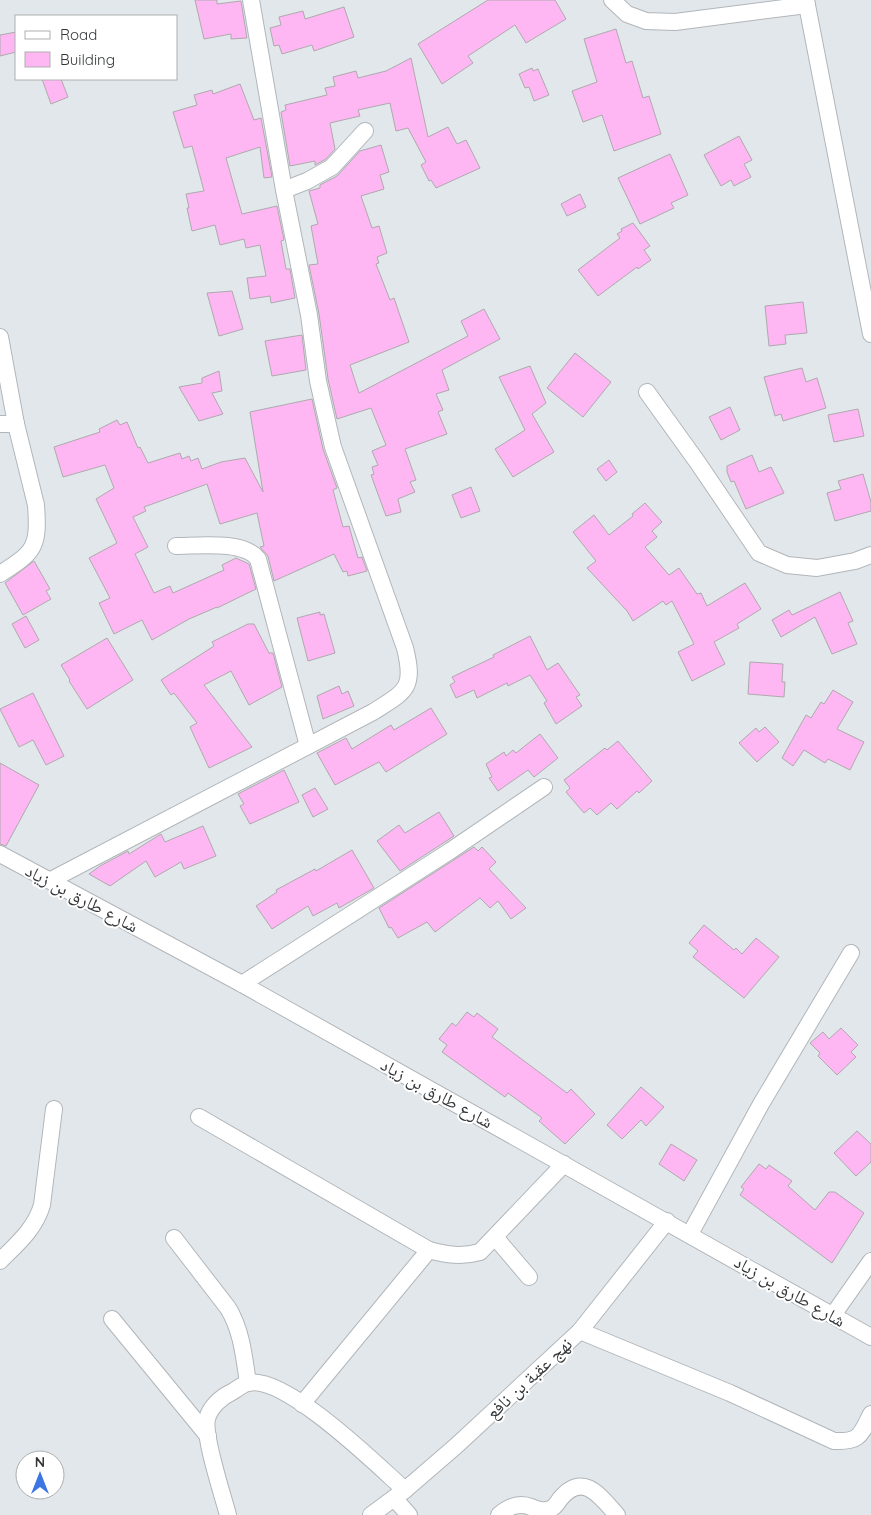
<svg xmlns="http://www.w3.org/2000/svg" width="871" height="1515" font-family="Quicksand,'Noto Naskh Arabic',sans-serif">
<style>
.building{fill:#feb7f3;stroke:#aea9ad}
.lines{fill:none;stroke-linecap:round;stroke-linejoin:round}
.minor-casing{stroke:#b1b6ba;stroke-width:18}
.minor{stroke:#fff;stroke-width:16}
.labels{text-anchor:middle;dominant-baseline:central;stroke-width:4;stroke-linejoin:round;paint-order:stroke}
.street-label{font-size:18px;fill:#343638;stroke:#fff}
</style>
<rect width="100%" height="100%" fill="#e2e7ec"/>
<g class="building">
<polygon points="195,0 217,0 217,4 241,1 247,38 231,39 231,34 204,39"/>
<polygon points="488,0 555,0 566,19 526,43 515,25 468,56 473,63 442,84 418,44"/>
<polygon points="344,7 354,37 314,51 312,45 282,54 279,45 274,46 270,28 281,25 279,17 303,11 305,19"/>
<polygon points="616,29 626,63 632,61 643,98 649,96 661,134 614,151 602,115 583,122 572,91 597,82 584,39"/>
<polygon points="16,32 16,52 0,56 0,35"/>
<polygon points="411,58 428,137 448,127 457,144 466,140 480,168 436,188 431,180 429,181 421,165 426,162 408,128 396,131 390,103 358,110 360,116 330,123 335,149 326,159 315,165 315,161 290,166 281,112 286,110 285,105 327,95 325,88 335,86 333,77 356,71 358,78 386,71"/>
<polygon points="532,68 533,71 538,69 549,95 534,101 529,87 525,88 519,74"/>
<polygon points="42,79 61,79 68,97 51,104"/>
<polygon points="240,84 254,120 261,118 272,177 264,178 260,147 226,158 242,214 277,206 284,240 281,241 286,269 290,269 295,298 271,303 270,296 250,299 247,278 266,276 260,245 246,248 244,239 220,245 215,225 192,231 187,208 189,208 186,194 204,191 192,146 184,148 173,112 197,105 194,95 212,90 213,94"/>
<polygon points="739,136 752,160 744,164 751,177 734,186 731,180 721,186 704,155"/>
<polygon points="381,145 389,172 380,175 384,189 361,196 372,228 379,226 387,253 377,257 379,263 376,264 390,300 394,298 409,342 350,365 359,393 468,336 461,321 484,309 500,339 442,370 449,390 436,394 443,410 438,412 447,434 405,449 416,480 410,482 415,492 398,499 401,512 386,516 371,475 374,474 372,467 378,465 372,451 386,445 371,408 337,419 328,379 319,314 309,265 318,264 311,226 318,224 309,191 320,188 320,185 337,176 360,151"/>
<polygon points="670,154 688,195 671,203 674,208 640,224 618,178"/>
<polygon points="580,194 586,207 567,216 561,204"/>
<polygon points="633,223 650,246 644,250 651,260 638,269 637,267 598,296 578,270 620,238 617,234 622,231 621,229"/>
<polygon points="232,291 243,329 219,336 207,293"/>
<polygon points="803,302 807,333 785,335 786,344 769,346 765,306"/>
<polygon points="302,335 306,370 272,376 265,341"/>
<polygon points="575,353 611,382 583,417 547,388"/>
<polygon points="530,366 546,403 532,414 554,452 513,477 495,449 525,430 499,377"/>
<polygon points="802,368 806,382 817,378 826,408 783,421 781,414 775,416 764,377"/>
<polygon points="219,371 222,391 212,393 223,414 199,421 179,387 202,383 202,378"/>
<polygon points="312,399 323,449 337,488 333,490 343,527 349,526 358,558 362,557 367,571 348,576 347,571 343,572 334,554 274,581 268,556 260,547 264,546 257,513 220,524 207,484 144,507 146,511 133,517 148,547 135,554 154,593 170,586 173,593 224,570 222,565 236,558 249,564 256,589 217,608 217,607 189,619 152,640 142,620 114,634 99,603 110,598 89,558 117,543 96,499 114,488 105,465 63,477 54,447 100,432 99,429 117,420 120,425 127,422 138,448 140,447 148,463 180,453 182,459 189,456 191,461 198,458 202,469 221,462 245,458 263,492 250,412"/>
<polygon points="730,407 740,430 721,440 709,417"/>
<polygon points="858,409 864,436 834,442 828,415"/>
<polygon points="752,455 759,472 771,467 784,493 746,509 734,481 731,482 727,472 727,466"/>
<polygon points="609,460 617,472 606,481 597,469"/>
<polygon points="863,474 871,502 871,511 835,521 827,493 841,489 838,481"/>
<polygon points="471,487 480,511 461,518 452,495"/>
<polygon points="645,503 662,522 652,531 657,537 645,547 669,575 679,568 697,594 701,593 707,606 745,583 761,609 737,624 739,628 714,642 725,664 692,681 678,652 694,644 672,601 666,605 663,601 633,621 627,611 587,568 596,561 573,532 594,515 609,535 633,516 632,514"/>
<polygon points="34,561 50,589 46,591 51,599 23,615 5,583"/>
<polygon points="840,592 853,621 848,623 857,644 832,654 815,617 781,637 772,620 789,610 792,615"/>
<polygon points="320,612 320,615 324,614 335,653 308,661 297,618"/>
<polygon points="26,616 39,640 25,648 12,624"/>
<polygon points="248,624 254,624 269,653 273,653 282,687 249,705 231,671 204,685 252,747 209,768 190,727 197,723 174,693 171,695 161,680 214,646 212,642"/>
<polygon points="530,636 547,670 558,663 580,695 576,697 582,706 556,724 544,703 547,701 530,675 508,686 507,683 477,698 474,690 456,698 450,685 455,682 452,677 494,657 493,655"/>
<polygon points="107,638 133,680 87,709 69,681 70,680 61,665"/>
<polygon points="750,662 783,664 782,682 785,682 784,697 748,694"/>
<polygon points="339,686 342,694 348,691 354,706 323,719 317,696"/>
<polygon points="833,690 853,702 837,729 864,742 850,770 828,759 825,763 804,750 793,766 782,758 806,715 811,718 821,702 824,704"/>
<polygon points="33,693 64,756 46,765 33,740 19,747 0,709"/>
<polygon points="431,708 447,734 386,772 379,762 335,785 317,753 346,738 352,749 391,725 394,730"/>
<polygon points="765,727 779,742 757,762 739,743 756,728 759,732"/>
<polygon points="540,734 558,758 534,777 528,770 498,791 489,778 492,777 486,764 504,752 506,756 513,750 516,753"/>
<polygon points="618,741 652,781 639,793 637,791 617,809 611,803 597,815 590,808 584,813 566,792 570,788 564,780 605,748 607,750"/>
<polygon points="0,763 39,785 6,846 0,844"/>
<polygon points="284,770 299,802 250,824 240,806 244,804 238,794"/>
<polygon points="315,788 328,809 313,817 302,795"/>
<polygon points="439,812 454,836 400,871 377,841 399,825 405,833"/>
<polygon points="203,826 216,856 184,869 181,862 155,877 146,861 110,886 89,874 100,866 128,851 129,854 161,834 165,842"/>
<polygon points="474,847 478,851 482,847 496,862 489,869 526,908 511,919 498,901 490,908 480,898 435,932 427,922 398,938 391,927 389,928 379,908"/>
<polygon points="352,850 374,888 339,908 337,903 313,916 308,906 272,929 256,906 277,892 276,890 315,869 316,871"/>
<polygon points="704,925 734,950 736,948 742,954 756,938 779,957 744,998 693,957 698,951 689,943"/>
<polygon points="467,1012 474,1017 477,1013 498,1029 492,1037 567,1093 571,1089 595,1114 565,1144 539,1121 542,1118 508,1093 505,1097 442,1052 447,1045 439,1039 452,1023 456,1026"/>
<polygon points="841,1028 858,1045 851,1052 856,1057 837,1075 818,1056 820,1053 810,1043 823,1032 829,1039"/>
<polygon points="641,1087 664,1107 646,1126 641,1120 622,1139 607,1125"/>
<polygon points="857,1131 871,1144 871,1162 856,1176 834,1153"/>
<polygon points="671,1144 697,1160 684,1181 659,1164"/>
<polygon points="759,1164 766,1169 769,1165 792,1181 788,1186 815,1210 829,1192 835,1192 864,1213 832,1263 740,1195 744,1189 741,1187"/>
</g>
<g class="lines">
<defs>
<g id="minor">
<polyline points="612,0 627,14 646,21 675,22 807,5"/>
<polyline points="806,0 871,334"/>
<polyline points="284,190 307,181 332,167 365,131"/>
<path d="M 0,337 L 16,424 L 36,505 C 39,547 35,552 0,574"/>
<polyline points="647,392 698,463 759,553 787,565 817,568 855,561 871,555"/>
<polyline points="0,424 16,424"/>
<path d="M 176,546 C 197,546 244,540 258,559 L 308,746"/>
<polyline points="0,854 242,984 871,1337"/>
<path d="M 51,880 L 373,712 C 406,691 415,689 405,648 L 333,447 L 318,381 L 309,315 L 284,190 L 251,0"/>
<polyline points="242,984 450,851 544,787"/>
<path d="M 199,1117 L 429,1250 C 447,1255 462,1257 480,1252 L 564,1164"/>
<polyline points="690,1234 761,1104 851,953"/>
<polyline points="495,1237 529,1277"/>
<path d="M 174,1238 L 228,1308 C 242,1331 244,1357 248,1383"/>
<path d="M 0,1261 C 17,1244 35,1229 42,1205 L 54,1109"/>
<polyline points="833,1315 871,1261"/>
<polyline points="112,1319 208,1436"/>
<path d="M 580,1331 L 730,1393 L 834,1441 C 860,1442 860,1436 871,1414"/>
<polyline points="302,1404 429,1250"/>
<polyline points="394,1498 409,1515"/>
<path d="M 228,1515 C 223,1496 203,1436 207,1419 C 210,1407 221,1397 232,1392 C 237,1389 243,1384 248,1383 C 285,1374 378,1466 405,1490"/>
<polyline points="371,1515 405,1490 456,1446 580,1331 667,1221"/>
<path d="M 499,1515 C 508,1507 518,1502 531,1507 C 536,1509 540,1511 545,1510 C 553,1510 556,1505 560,1499 C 583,1471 600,1496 617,1515"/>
</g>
</defs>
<use href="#minor" class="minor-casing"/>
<use href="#minor" class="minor"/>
</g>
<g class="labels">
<g class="street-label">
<text transform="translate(82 898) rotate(28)">شارع طارق بن زياد</text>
<text transform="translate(437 1093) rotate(29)">شارع طارق بن زياد</text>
<text transform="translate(790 1291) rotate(30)">شارع طارق بن زياد</text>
<text transform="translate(529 1378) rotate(-43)">نهج عقبة بن نافع</text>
</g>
</g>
<rect x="15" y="15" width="162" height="65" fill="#ffffff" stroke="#aeafaf"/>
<rect x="25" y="31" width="25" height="8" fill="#ffffff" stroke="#aeafaf"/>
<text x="60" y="40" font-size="15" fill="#343638">Road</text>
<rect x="25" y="52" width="25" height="15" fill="#feb7f3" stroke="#aeafaf"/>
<text x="60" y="65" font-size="15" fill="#343638">Building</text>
<g transform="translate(40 1475)"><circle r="24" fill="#ffffff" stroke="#aeafaf"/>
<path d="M0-4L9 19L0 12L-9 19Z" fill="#3c76e5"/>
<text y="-8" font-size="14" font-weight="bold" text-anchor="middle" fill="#343638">N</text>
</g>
</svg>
